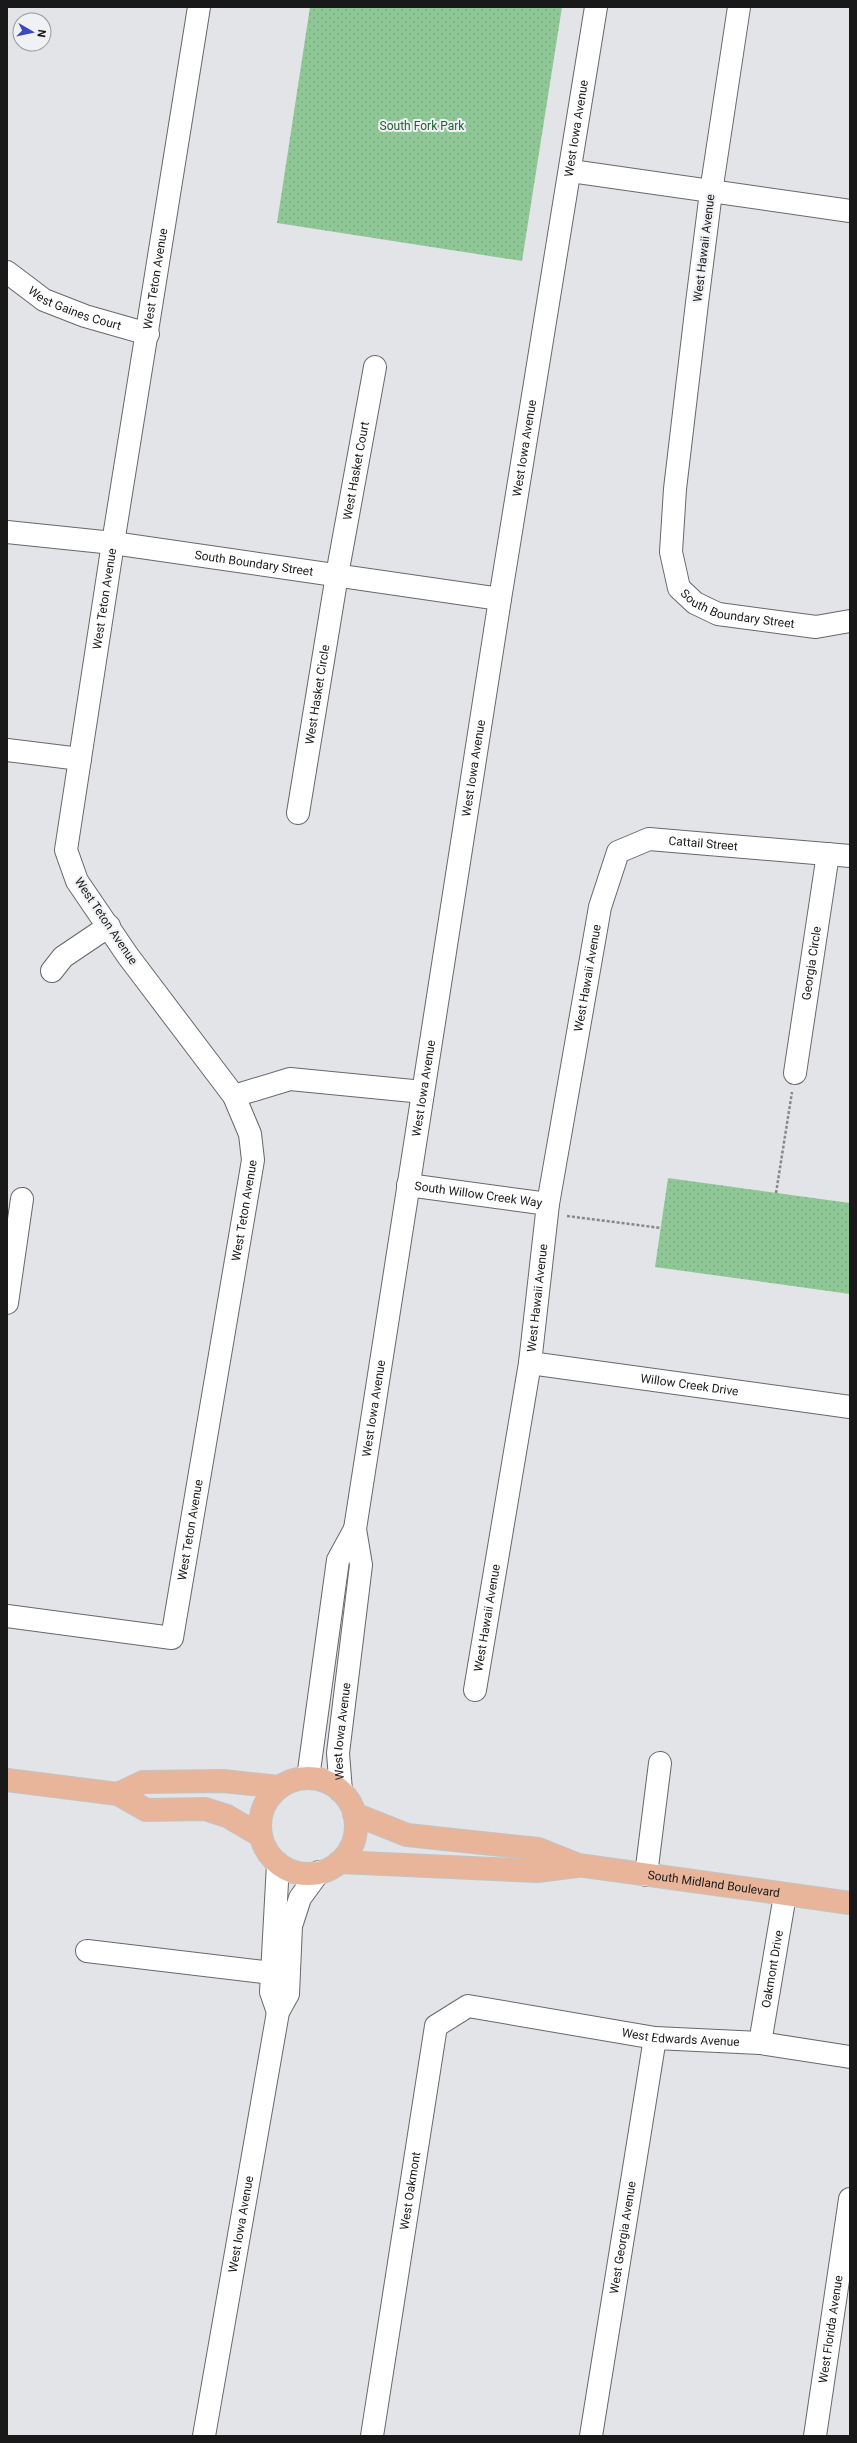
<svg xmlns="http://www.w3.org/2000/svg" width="857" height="2443" font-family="Roboto,sans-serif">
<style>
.grass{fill:url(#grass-dots)}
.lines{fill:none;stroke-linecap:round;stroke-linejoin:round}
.minor-casing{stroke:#68686c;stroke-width:24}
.major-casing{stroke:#c3c3c3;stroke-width:24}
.path{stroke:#87888b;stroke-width:2.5;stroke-dasharray:3 2;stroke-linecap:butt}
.minor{stroke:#fff;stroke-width:22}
.major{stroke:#e9b59a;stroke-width:22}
.labels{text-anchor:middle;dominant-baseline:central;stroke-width:4;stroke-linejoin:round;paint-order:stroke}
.park-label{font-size:12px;fill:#1e632e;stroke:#f0f1f5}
.street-label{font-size:12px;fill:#19191a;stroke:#f0f1f5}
</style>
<defs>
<pattern id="grass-dots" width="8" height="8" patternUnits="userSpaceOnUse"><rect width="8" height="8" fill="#90c797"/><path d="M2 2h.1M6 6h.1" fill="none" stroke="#7caa82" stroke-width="1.8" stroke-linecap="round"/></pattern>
</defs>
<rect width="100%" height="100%" fill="#e3e4e8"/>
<g class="grass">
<polygon points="310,7 562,7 522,261 277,223"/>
<polygon points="668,1178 850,1203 850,1294 655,1267"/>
</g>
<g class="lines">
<defs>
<g id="minor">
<path id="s1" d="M 739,7 L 711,192 L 697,303 L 675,489 L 671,552 L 679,588 L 695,603 L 718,614 L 816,627 L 850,621"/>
<polyline points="571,171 850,211"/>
<path id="s2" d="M 7,272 L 44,300 L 85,316 L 148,334"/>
<path id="s3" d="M 7,532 L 113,543 L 500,599"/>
<polyline points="7,750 80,759"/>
<path id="s4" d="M 298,813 L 337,575 L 375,367"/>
<polyline points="52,971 63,957 109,926"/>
<path id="s5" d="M 795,1073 L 828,854"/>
<polyline points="234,1096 290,1079 423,1092"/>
<path id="s6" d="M 408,1185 L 548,1204"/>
<polyline points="7,1303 22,1199"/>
<path id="s7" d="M 530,1363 L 850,1407"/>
<path id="s8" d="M 7,1616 L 172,1638 L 253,1160 L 250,1134 L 234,1096 L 128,956 L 77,881 L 66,850 L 113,543 L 199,7"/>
<path id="s9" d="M 475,1690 L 530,1363 L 548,1204 L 600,907 L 618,852 L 649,839 L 850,856"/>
<polyline points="308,1778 338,1560 355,1529"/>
<path id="s10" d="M 341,1791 L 338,1753 L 361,1565 L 355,1529 L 500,599 L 596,7"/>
<polyline points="646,1875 660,1763"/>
<polyline points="87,1951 272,1973"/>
<polyline points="278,2012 271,1992 278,1864"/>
<path id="s11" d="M 760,2043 L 785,1895"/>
<path id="s12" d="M 204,2436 L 278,2012 L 288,1994 L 291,1926 L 300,1898 L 319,1872"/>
<path id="s13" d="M 372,2436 L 436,2026 L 468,2006 L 655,2038 L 760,2043 L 850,2057"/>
<path id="s14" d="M 591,2436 L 655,2038"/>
<path id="s15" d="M 815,2436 L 850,2199"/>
</g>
<g id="major">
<circle cx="308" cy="1826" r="48"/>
<polyline points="7,1780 118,1794 146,1810 205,1809 227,1816 261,1836"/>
<polyline points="118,1794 143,1782 223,1781 280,1787"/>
<path id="s16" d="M 354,1814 L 407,1835 L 538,1849 L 578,1865 L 850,1903"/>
<polyline points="339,1862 537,1871 577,1866"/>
</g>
</defs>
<use href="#minor" class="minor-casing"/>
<use href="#major" class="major-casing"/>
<g class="path">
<polyline points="776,1193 792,1092"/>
<polyline points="567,1216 661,1228"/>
</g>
<use href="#minor" class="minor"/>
<use href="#major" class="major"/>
</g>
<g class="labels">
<g class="park-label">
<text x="422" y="126">South Fork Park</text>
</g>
<g class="street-label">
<text stroke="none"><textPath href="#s10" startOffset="1682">West Iowa Avenue</textPath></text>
<text transform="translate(704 248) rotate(-83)">West Hawaii Avenue</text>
<text stroke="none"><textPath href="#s8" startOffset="1596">West Teton Avenue</textPath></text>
<text stroke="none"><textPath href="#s2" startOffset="78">West Gaines Court</textPath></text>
<text stroke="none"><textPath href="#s10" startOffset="1358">West Iowa Avenue</textPath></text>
<text stroke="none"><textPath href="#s4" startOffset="347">West Hasket Court</textPath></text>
<text stroke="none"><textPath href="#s3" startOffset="249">South Boundary Street</textPath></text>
<text stroke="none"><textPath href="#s8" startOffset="1272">West Teton Avenue</textPath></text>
<text stroke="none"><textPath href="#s1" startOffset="651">South Boundary Street</textPath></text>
<text stroke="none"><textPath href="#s4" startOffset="120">West Hasket Circle</textPath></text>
<text stroke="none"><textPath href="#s10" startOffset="1034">West Iowa Avenue</textPath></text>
<text stroke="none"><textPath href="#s9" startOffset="939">Cattail Street</textPath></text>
<text transform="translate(106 921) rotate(56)">West Teton Avenue</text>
<text stroke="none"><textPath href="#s5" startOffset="111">Georgia Circle</textPath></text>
<text stroke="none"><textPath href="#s9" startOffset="721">West Hawaii Avenue</textPath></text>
<text stroke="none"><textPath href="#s10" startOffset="710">West Iowa Avenue</textPath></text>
<text stroke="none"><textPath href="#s6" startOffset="71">South Willow Creek Way</textPath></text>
<text stroke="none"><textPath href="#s8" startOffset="600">West Teton Avenue</textPath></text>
<text stroke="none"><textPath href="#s9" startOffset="397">West Hawaii Avenue</textPath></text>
<text stroke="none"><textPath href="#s7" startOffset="161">Willow Creek Drive</textPath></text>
<text stroke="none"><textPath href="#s10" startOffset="386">West Iowa Avenue</textPath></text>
<text stroke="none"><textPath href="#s8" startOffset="276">West Teton Avenue</textPath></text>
<text stroke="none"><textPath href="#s9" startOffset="73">West Hawaii Avenue</textPath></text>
<text stroke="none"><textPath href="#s10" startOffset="60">West Iowa Avenue</textPath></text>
<text stroke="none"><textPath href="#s16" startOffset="369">South Midland Boulevard</textPath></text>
<text stroke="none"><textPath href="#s11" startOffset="75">Oakmont Drive</textPath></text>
<text stroke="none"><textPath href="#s13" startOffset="668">West Edwards Avenue</textPath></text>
<text stroke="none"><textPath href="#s13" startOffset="248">West Oakmont</textPath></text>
<text stroke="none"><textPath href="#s12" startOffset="215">West Iowa Avenue</textPath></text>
<text stroke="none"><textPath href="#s14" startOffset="201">West Georgia Avenue</textPath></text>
<text stroke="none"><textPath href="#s15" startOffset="108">West Florida Avenue</textPath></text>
</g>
</g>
<rect width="857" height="2443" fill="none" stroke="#19191a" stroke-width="16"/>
<g transform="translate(32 32) rotate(99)"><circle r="19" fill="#f0f1f5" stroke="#9a9b9d"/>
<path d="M0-3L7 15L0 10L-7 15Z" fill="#3a49bc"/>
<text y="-6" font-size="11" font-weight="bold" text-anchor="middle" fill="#19191a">N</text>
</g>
</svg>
